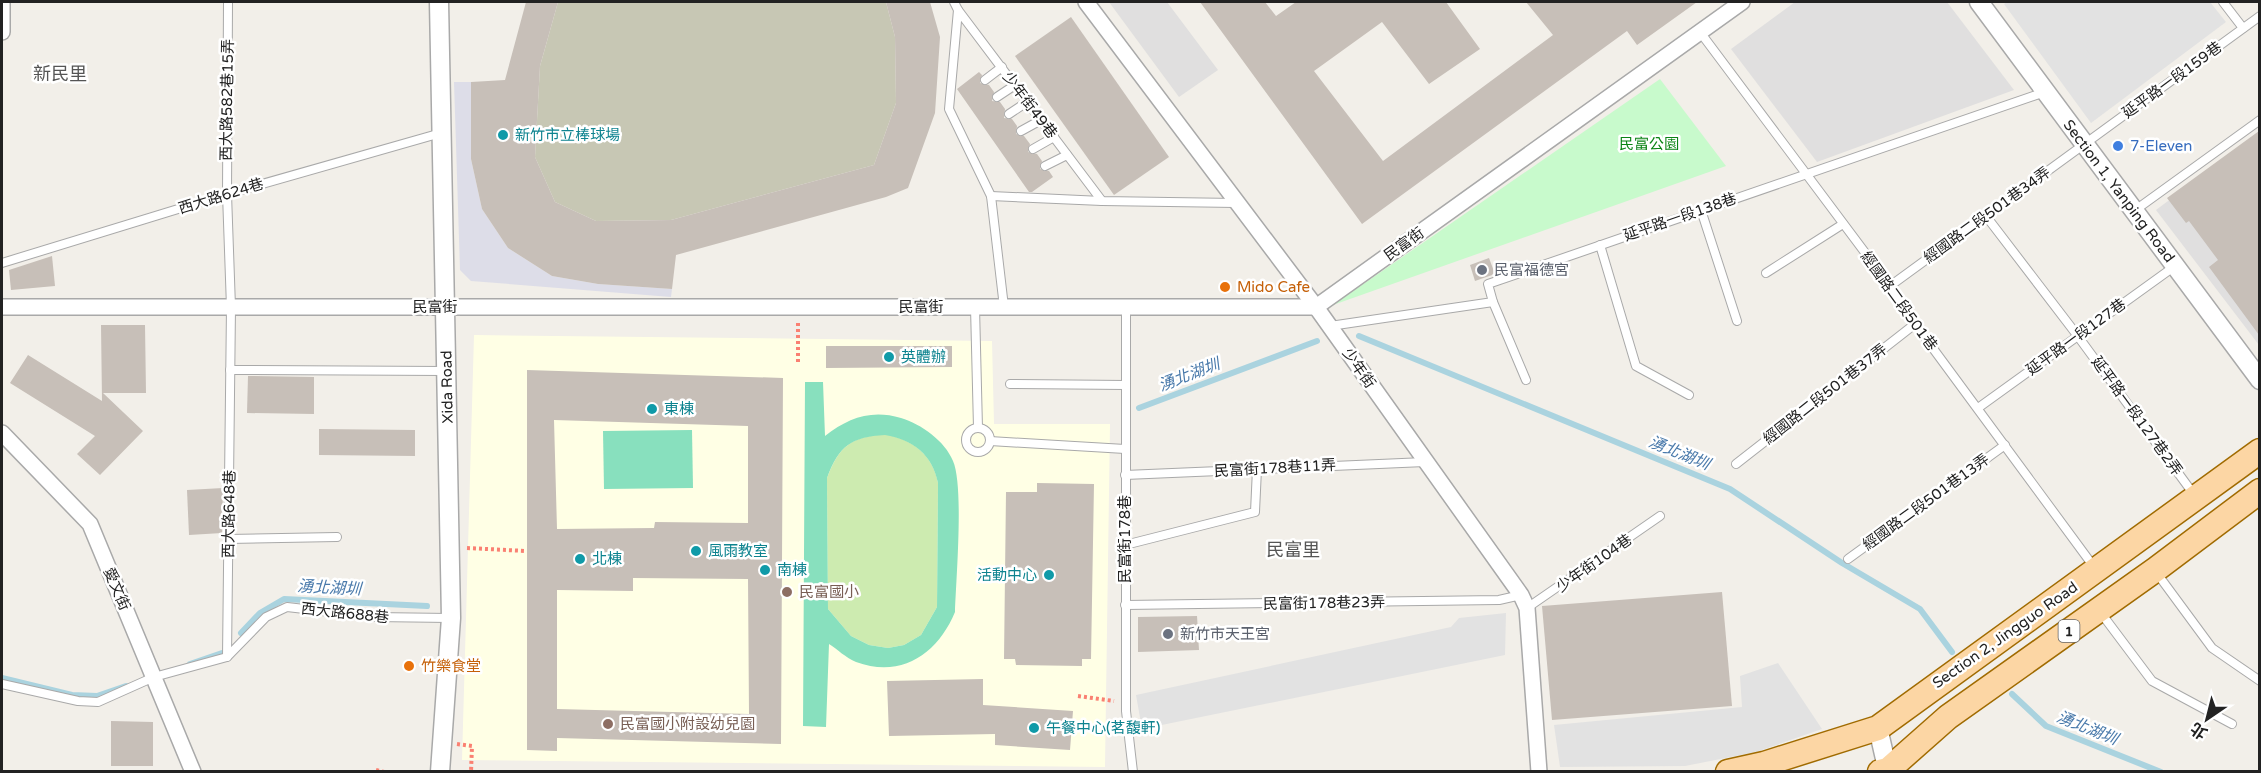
<svg xmlns="http://www.w3.org/2000/svg" width="2261" height="773" font-family="'Varela Round','Noto Sans TC',sans-serif">
<style>
.residential{fill:#e0dfdf}
.education{fill:#ffffe5}
.construction{fill:#c7c7b4}
.grass{fill:#cdebb0}
.park{fill:#c8facc}
.pitch{fill:#88e0be;fill-rule:evenodd}
.parking{fill:#e2e2e2}
.plaza{fill:#dddde8}
.lines{fill:none;stroke-linecap:round;stroke-linejoin:round}
.stream{stroke:#aad3df;stroke-width:6}
.building{fill:#c7bfb8;fill-rule:evenodd}
.service-casing{stroke:#a9a9a9;stroke-width:10}
.minor-casing{stroke:#a9a9a9;stroke-width:18}
.tertiary-casing{stroke:#a9a9a9;stroke-width:21}
.primary-casing{stroke:#a06b00;stroke-width:27}
.path{stroke:#fa8072;stroke-width:4;stroke-dasharray:3 3;stroke-linecap:butt}
.service{stroke:#fff;stroke-width:8}
.minor{stroke:#fff;stroke-width:15}
.tertiary{stroke:#fff;stroke-width:18}
.primary{stroke:#fcd6a4;stroke-width:24}
.culture-dot{fill:#0f9aa8;stroke:#fff;stroke-width:2}
.shop-dot{fill:#3f7fe0;stroke:#fff;stroke-width:2}
.worship-dot{fill:#6b7280;stroke:#fff;stroke-width:2}
.food-dot{fill:#e8710a;stroke:#fff;stroke-width:2}
.education-dot{fill:#8d6e63;stroke:#fff;stroke-width:2}
.labels{text-anchor:middle;dominant-baseline:central;stroke-width:5;stroke-linejoin:round;paint-order:stroke}
.shield{fill:#fff;stroke:#646464;stroke-width:1.5}
.shield-label{font-size:14px;font-weight:bold;fill:#222}
.street-label{font-size:15px;fill:#222;stroke:#fff}
.culture-label{font-size:15px;fill:#0d838f;stroke:#fff;text-anchor:start}
.park-label{font-size:15px;fill:#0c8416;stroke:#fff}
.shop-label{font-size:15px;fill:#366cbe;stroke:#fff;text-anchor:start}
.worship-label{font-size:15px;fill:#5b616d;stroke:#fff;text-anchor:start}
.food-label{font-size:15px;fill:#c56008;stroke:#fff;text-anchor:start}
.education-label{font-size:15px;fill:#785e54;stroke:#fff;text-anchor:start}
.water-label{font-size:16px;font-style:italic;fill:#4a7aab;stroke:#fff}
.quarter-label{font-size:18px;fill:#555;stroke:#fff}
</style>
<rect width="100%" height="100%" fill="#f2efe9"/>
<g class="residential">
<polygon points="1109,2 1167,2 1218,70 1179,97"/>
<polygon points="1795,2 1947,2 2014,90 1817,162 1731,49"/>
<polygon points="2259,133 2259,345 2156,210"/>
</g>
<polygon class="education" points="474,335 992,341 994,424 1110,424 1105,767 462,760"/>
<polygon class="construction" points="558,2 886,2 895,37 896,103 874,165 671,220 596,221 555,202 535,157 540,66"/>
<path class="grass" d="M 885,434 C 913,440 932,454 938,483 L 937,607 L 921,635 L 904,645 L 888,648 L 869,645 L 851,636 L 828,609 L 827,478 C 839,446 851,437 885,434 Z"/>
<polygon class="park" points="1660,79 1726,166 1333,305"/>
<g class="pitch">
<path d="M 805,382 L 823,382 L 825,436 C 848,418 871,409 901,418 C 921,424 945,441 953,461 C 964,486 956,580 955,612 C 938,653 902,679 856,662 C 846,658 837,649 829,644 L 826,727 L 803,726 ZM 885,435 C 913,440 932,454 938,483 L 937,607 L 921,635 L 904,645 L 888,648 L 869,645 L 851,636 L 828,609 L 827,478 C 839,446 851,437 885,435 Z"/>
<polygon points="692,430 693,488 604,489 603,431"/>
</g>
<g class="parking">
<polygon points="2007,2 2210,2 2226,22 2091,123 2004,4"/>
<polygon points="1506,613 1505,655 1142,729 1136,695 1451,627 1459,618"/>
<polygon points="1778,663 1822,729 1756,752 1685,766 1560,767 1554,725 1742,707 1740,676"/>
</g>
<polygon class="plaza" points="454,82 471,82 471,159 482,209 508,248 552,276 598,284 672,289 671,297 471,281 460,270"/>
<g class="lines">
<g class="stream">
<polyline points="1359,336 1730,489 1842,563 1920,609 1952,652"/>
<polyline points="1139,408 1317,341"/>
<polyline points="241,633 260,613 284,599 427,606"/>
<polyline points="190,664 222,653"/>
<polyline points="2,678 72,695 97,696 126,686"/>
<polyline points="2012,694 2046,726 2161,772"/>
</g>
</g>
<g class="building">
<polygon points="526,2 558,2 540,66 535,157 555,202 596,221 671,220 874,165 896,103 895,37 886,2 930,2 940,37 935,113 908,188 886,197 676,255 672,289 598,284 552,276 508,248 482,209 471,159 471,82 505,80"/>
<polygon points="1200,2 1265,2 1276,16 1296,2 1446,2 1480,49 1429,84 1382,22 1314,71 1383,161 1553,35 1526,2 1697,2 1637,45 1627,31 1362,224"/>
<polygon points="1071,17 1169,157 1114,195 1015,56"/>
<polygon points="979,72 982,75 980,83 989,85 994,92 992,101 1000,102 1005,109 1004,118 1012,119 1017,126 1016,134 1024,136 1030,144 1028,152 1037,154 1042,161 1040,169 1049,171 1053,177 1032,192 1029,192 957,89"/>
<polygon points="2259,131 2259,335 2209,267 2218,260 2189,221 2186,223 2167,198"/>
<polygon points="52,256 55,286 11,290 9,270"/>
<polygon points="1489,258 1495,274 1475,281 1470,265"/>
<polygon points="101,325 145,325 146,393 103,393 143,431 100,475 77,454 95,436 10,383 28,355 102,401"/>
<polygon points="826,346 952,346 952,367 826,368"/>
<path d="M 527,370 L 783,378 L 781,744 L 557,738 L 557,751 L 527,750 ZM 554,420 L 748,426 L 748,523 L 655,522 L 654,528 L 557,529 ZM 633,578 L 748,579 L 749,714 L 557,709 L 557,590 L 633,591 Z"/>
<polygon points="248,376 314,377 314,414 247,413"/>
<polygon points="319,429 415,430 415,456 319,455"/>
<polygon points="1037,483 1094,484 1091,659 1082,659 1082,666 1016,665 1015,659 1004,659 1006,492 1037,492"/>
<polygon points="223,488 222,533 189,535 187,490"/>
<polygon points="1722,592 1732,706 1552,720 1542,606"/>
<polygon points="1197,616 1199,650 1138,652 1138,617"/>
<polygon points="983,679 983,705 1073,711 1070,750 995,745 995,734 889,736 887,681"/>
<polygon points="111,721 153,722 153,766 111,766"/>
</g>
<g class="lines">
<defs>
<g id="service">
<polyline points="954,2 958,10 949,109 991,196 1004,307"/>
<polyline points="2223,2 2243,28"/>
<polyline points="958,10 1102,201 1236,203"/>
<polyline points="1700,32 1890,286 1915,324 2094,567"/>
<polyline points="985,80 1002,67"/>
<polyline points="997,97 1015,85"/>
<polyline points="1009,114 1027,102"/>
<polyline points="1021,131 1041,120"/>
<polyline points="1033,149 1054,137"/>
<polyline points="1045,166 1067,155"/>
<polyline points="991,196 1102,201"/>
<polyline points="1701,210 1737,321"/>
<polyline points="2134,211 2260,120"/>
<polyline points="1986,216 2077,335 2195,496"/>
<polyline points="1600,245 1636,366 1689,395"/>
<polyline points="2,263 227,194 441,133"/>
<polyline points="1766,273 1843,224"/>
<polyline points="1890,286 2260,16"/>
<polyline points="1493,302 1526,380"/>
<polyline points="975,307 978,428"/>
<polyline points="1126,307 1126,711 1133,772"/>
<polyline points="1330,326 1493,302 1488,284 2045,92"/>
<polyline points="230,370 445,371"/>
<polyline points="1010,384 1126,385"/>
<polyline points="1978,408 2175,266"/>
<circle cx="978" cy="440" r="12"/>
<polyline points="990,441 1125,449"/>
<polyline points="1736,464 1915,324"/>
<polyline points="1125,475 1425,462"/>
<polyline points="228,539 337,537"/>
<polyline points="1125,545 1255,512 1257,469"/>
<polyline points="1848,559 2005,445"/>
<polyline points="2156,572 2212,648 2260,681"/>
<polyline points="1125,605 1499,600 1521,595"/>
<polyline points="1527,608 1660,516"/>
<polyline points="2101,613 2152,681 2232,724"/>
<polyline points="227,657 231,307 227,194 228,2"/>
<polyline points="2,684 78,701 98,702 154,677 227,657 266,617 287,607 374,617 450,618"/>
</g>
<g id="minor">
<polyline points="1086,2 1316,307 1521,595 1527,608 1539,772"/>
<polyline points="2,32 2,2"/>
<polyline points="2,307 1316,307 1742,2"/>
<polyline points="2,433 90,524 193,772"/>
</g>
<g id="tertiary">
<polyline points="439,2 451,618 440,772"/>
<polyline points="1979,2 2260,380"/>
<polyline points="1878,728 1888,772"/>
</g>
<g id="primary">
<polyline points="1728,772 1764,764 1878,728 2260,451"/>
<polyline points="1880,772 1888,770 1948,717 2155,570 2260,491"/>
</g>
</defs>
<use href="#service" class="service-casing"/>
<use href="#minor" class="minor-casing"/>
<use href="#tertiary" class="tertiary-casing"/>
<use href="#primary" class="primary-casing"/>
<g class="path">
<polyline points="798,323 798,365"/>
<polyline points="467,548 526,551"/>
<polyline points="1078,696 1114,701"/>
<polyline points="457,744 472,746 471,772"/>
<polyline points="376,770 384,772"/>
</g>
<use href="#service" class="service"/>
<use href="#minor" class="minor"/>
<use href="#tertiary" class="tertiary"/>
<use href="#primary" class="primary"/>
</g>
<g class="culture-dot">
<circle cx="503" cy="135" r="6"/>
<circle cx="889" cy="357" r="6"/>
<circle cx="652" cy="409" r="6"/>
<circle cx="696" cy="551" r="6"/>
<circle cx="580" cy="559" r="6"/>
<circle cx="765" cy="570" r="6"/>
<circle cx="1049" cy="575" r="6"/>
<circle cx="1034" cy="728" r="6"/>
</g>
<circle class="shop-dot" cx="2118" cy="146" r="6"/>
<g class="worship-dot">
<circle cx="1482" cy="270" r="6"/>
<circle cx="1168" cy="634" r="6"/>
</g>
<g class="food-dot">
<circle cx="1225" cy="287" r="6"/>
<circle cx="409" cy="666" r="6"/>
</g>
<g class="education-dot">
<circle cx="787" cy="592" r="6"/>
<circle cx="608" cy="724" r="6"/>
</g>
<g class="labels">
<rect class="shield" x="2058.5" y="620" width="21" height="22" rx="4.5"/>
<g class="shield-label">
<text x="2069" y="631">1</text>
</g>
<g class="street-label">
<text transform="translate(2172 80) rotate(-36)">延平路一段159巷</text>
<text transform="translate(227 100) rotate(-89)">西大路582巷15弄</text>
<text transform="translate(1030 105) rotate(53)">少年街49巷</text>
<text transform="translate(2119 191) rotate(53)">Section 1, Yanping Road</text>
<text transform="translate(221 196) rotate(-17)">西大路624巷</text>
<text transform="translate(1987 215) rotate(-36)">經國路二段501巷34弄</text>
<text transform="translate(1680 217) rotate(-19)">延平路一段138巷</text>
<text transform="translate(1404 244) rotate(-36)">民富街</text>
<text transform="translate(1899 301) rotate(54)">經國路二段501巷</text>
<text x="435" y="307">民富街</text>
<text x="921" y="307">民富街</text>
<text transform="translate(2076 337) rotate(-36)">延平路一段127巷</text>
<text transform="translate(1359 368) rotate(55)">少年街</text>
<text transform="translate(447 387) rotate(-91)">Xida Road</text>
<text transform="translate(1825 394) rotate(-38)">經國路二段501巷37弄</text>
<text transform="translate(2137 416) rotate(54)">延平路一段127巷2弄</text>
<text transform="translate(1275 468) rotate(-3)">民富街178巷11弄</text>
<text transform="translate(1926 502) rotate(-36)">經國路二段501巷13弄</text>
<text transform="translate(229 514) rotate(-89)">西大路648巷</text>
<text transform="translate(1125 539) rotate(-90)">民富街178巷</text>
<text transform="translate(1594 563) rotate(-35)">少年街104巷</text>
<text transform="translate(117 589) rotate(67)">愛文街</text>
<text transform="translate(1324 603) rotate(-1)">民富街178巷23弄</text>
<text transform="translate(345 613) rotate(6)">西大路688巷</text>
<text transform="translate(2005 635) rotate(-35)">Section 2, Jingguo Road</text>
</g>
<g class="culture-label">
<text x="515" y="135">新竹市立棒球場</text>
<text x="901" y="357">英體辦</text>
<text x="664" y="409">東棟</text>
<text x="708" y="551">風雨教室</text>
<text x="592" y="559">北棟</text>
<text x="777" y="570">南棟</text>
<text x="1037" y="575" text-anchor="end">活動中心</text>
<text x="1046" y="728">午餐中心(茗馥軒)</text>
</g>
<g class="park-label">
<text x="1649" y="144">民富公園</text>
</g>
<g class="shop-label">
<text x="2130" y="146">7-Eleven</text>
</g>
<g class="worship-label">
<text x="1494" y="270">民富福德宮</text>
<text x="1180" y="634">新竹市天王宮</text>
</g>
<g class="food-label">
<text x="1237" y="287">Mido Cafe</text>
<text x="421" y="666">竹樂食堂</text>
</g>
<g class="education-label">
<text x="799" y="592">民富國小</text>
<text x="620" y="724">民富國小附設幼兒園</text>
</g>
<g class="water-label">
<text transform="translate(1189 375) rotate(-21)">湧北湖圳</text>
<text transform="translate(1679 453) rotate(22)">湧北湖圳</text>
<text transform="translate(329 588) rotate(3)">湧北湖圳</text>
<text transform="translate(2087 728) rotate(22)">湧北湖圳</text>
</g>
<g class="quarter-label">
<text x="60" y="74">新民里</text>
<text x="1293" y="550">民富里</text>
</g>
</g>
<rect width="2261" height="773" fill="none" stroke="#222222" stroke-width="6"/>
<g transform="translate(2207 719) rotate(215)" stroke="#ffffff" stroke-width="4.5" paint-order="stroke">
<path d="M0-4.5L10 22L0 15L-10 22Z" fill="#222222"/>
<text y="-9" font-size="16" font-weight="bold" text-anchor="middle" fill="#222222">北</text>
</g>
</svg>
